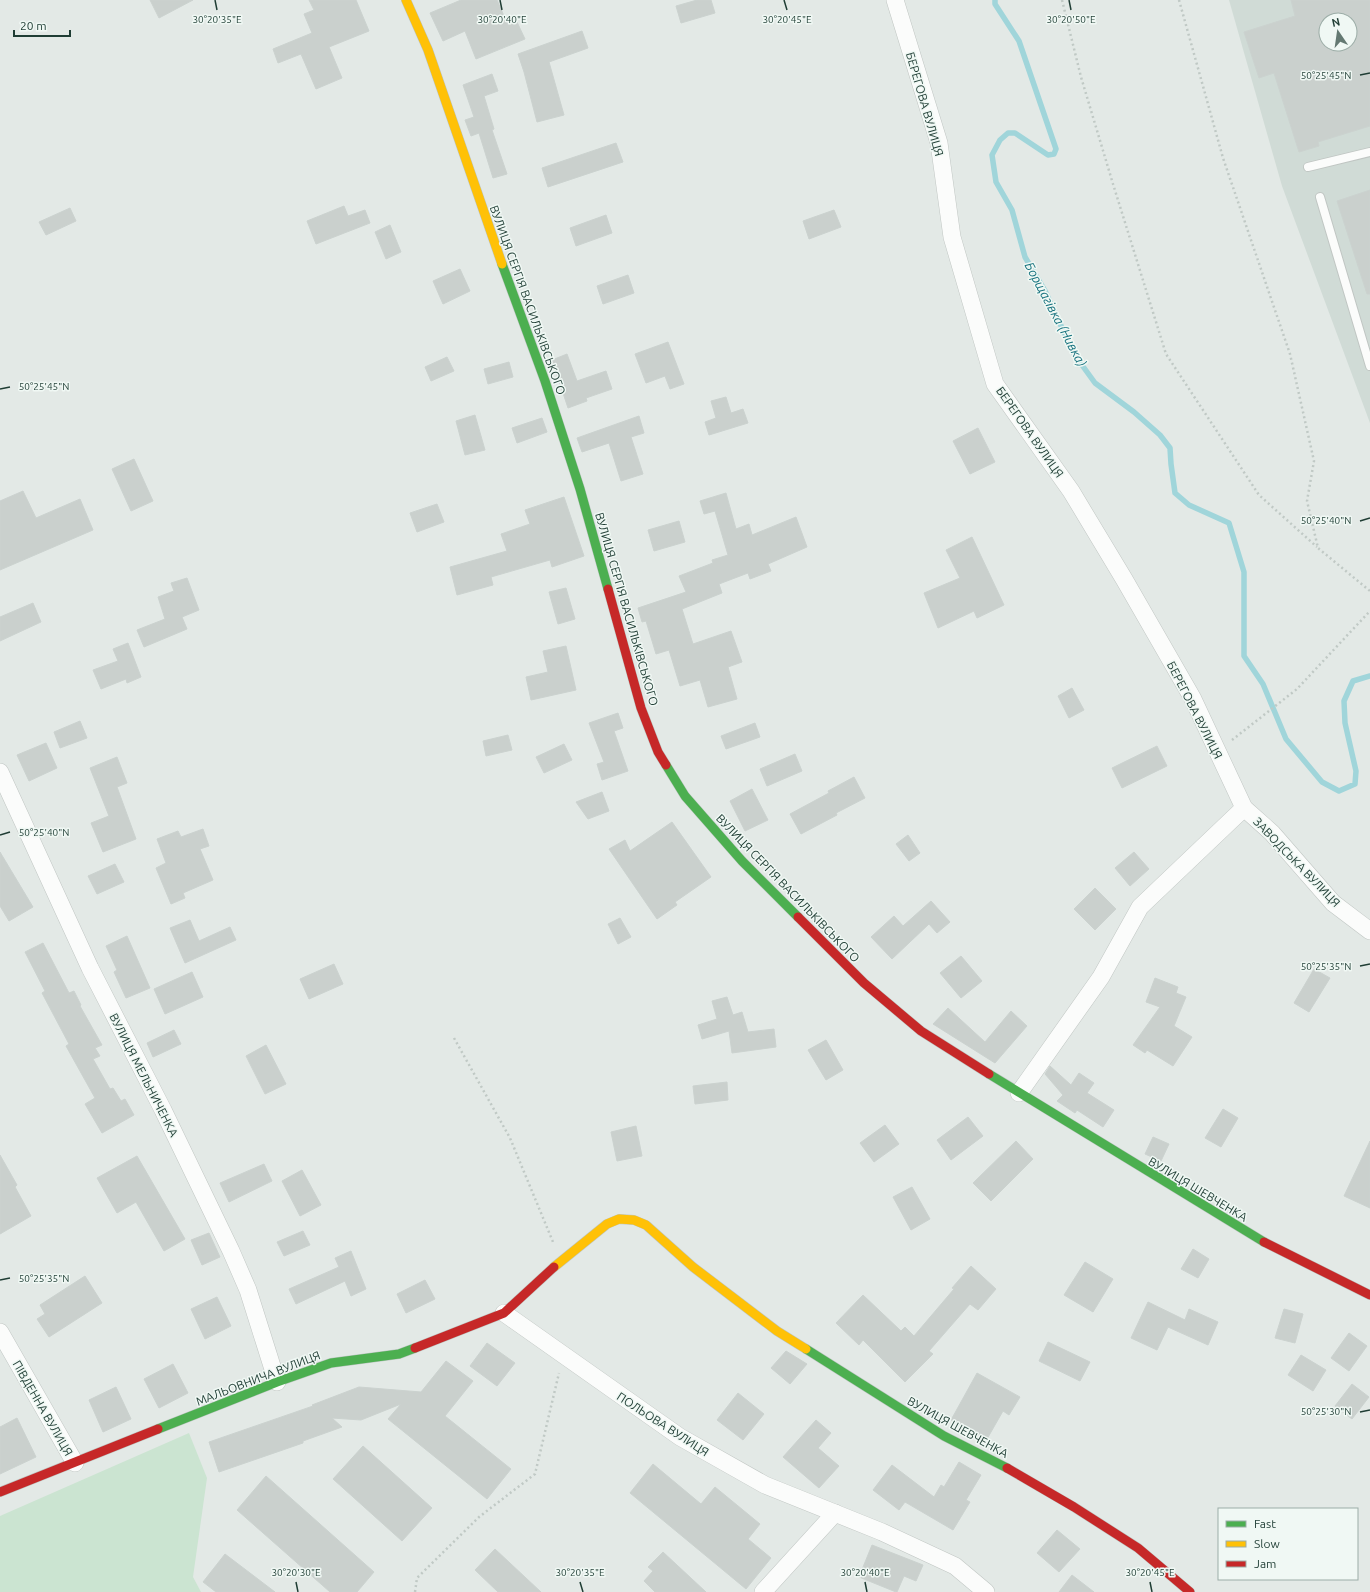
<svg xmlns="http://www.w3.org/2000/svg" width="1370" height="1592" font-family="Ubuntu,sans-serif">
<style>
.built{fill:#d0dbd6;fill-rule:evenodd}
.green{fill:#cbe4d1}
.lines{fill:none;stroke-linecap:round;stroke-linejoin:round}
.stream{stroke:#a0d5da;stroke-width:5.5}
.building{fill:#cad0cd;stroke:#cbd2cf;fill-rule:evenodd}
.lane-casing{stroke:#c0c6c3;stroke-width:10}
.street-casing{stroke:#c0c6c3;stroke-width:18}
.fast-casing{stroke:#bcc5c1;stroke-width:10}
.slow-casing{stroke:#bcc5c1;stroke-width:10}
.jam-casing{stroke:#bcc5c1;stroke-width:10}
.path{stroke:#c0c9c5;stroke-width:2.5;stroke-dasharray:2 3;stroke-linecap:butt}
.lane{stroke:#fbfcfb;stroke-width:8}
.street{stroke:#fbfcfb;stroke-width:17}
.fast{stroke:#4caf50;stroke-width:9}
.slow{stroke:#ffc107;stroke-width:9}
.jam{stroke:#c62828;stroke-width:9}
.ticks{fill:none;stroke:#1f3d34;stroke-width:1.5}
.labels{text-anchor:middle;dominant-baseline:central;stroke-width:3;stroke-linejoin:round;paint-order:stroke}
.street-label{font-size:12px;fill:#1f3d34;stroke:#f0f8f4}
.water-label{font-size:13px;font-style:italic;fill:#15717d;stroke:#f0f8f4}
.ticks-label{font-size:10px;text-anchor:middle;fill:#1f3d34;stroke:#f0f8f4;stroke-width:3;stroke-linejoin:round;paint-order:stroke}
</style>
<rect width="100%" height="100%" fill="#e3e9e6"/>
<path class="built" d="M 1229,0 L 1370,0 L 1370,423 L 1282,186 ZM 1326,20 L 1350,20 L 1350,44 L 1326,44 Z"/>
<polygon class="green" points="189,1433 207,1478 193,1577 201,1592 0,1592 0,1516"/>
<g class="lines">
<polyline class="stream" points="995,0 995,4 1019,41 1056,149 1054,154 1048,155 1015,133 1008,133 1000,140 992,155 996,182 1012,210 1025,257 1045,291 1074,354 1095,383 1134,412 1160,435 1170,448 1171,464 1175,493 1189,505 1229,523 1244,572 1244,656 1263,684 1286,739 1322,782 1339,791 1355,784 1356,771 1345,723 1344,701 1353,681 1370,676"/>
</g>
<g class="building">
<polygon points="150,0 193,0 159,18"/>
<polygon points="309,0 356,0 369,31 329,47 342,78 316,89 301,54 278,63 273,49 312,33 304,14 314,10"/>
<polygon points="461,0 497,0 508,25 517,22 525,39 476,59 465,31 443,41 430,13"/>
<polygon points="697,0 711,0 715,13 681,23 676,6"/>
<path d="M 1291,0 L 1370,0 L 1370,126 L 1318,142 L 1319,146 L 1299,152 L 1274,73 L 1259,78 L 1244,32 L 1295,16 ZM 1326,20 L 1350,20 L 1350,44 L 1326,44 Z"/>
<polygon points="582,31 588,48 549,62 564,115 537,122 524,72 518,54"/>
<polygon points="492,74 498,91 484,96 494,129 492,130 507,174 493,178 479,133 471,136 465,120 474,117 463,85"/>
<polygon points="616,143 623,162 548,187 542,168"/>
<polygon points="1370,190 1370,294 1367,294 1337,201"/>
<polygon points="344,206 348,216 365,210 370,223 316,244 307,221"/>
<polygon points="70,208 76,221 46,235 39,222"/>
<polygon points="834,210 841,227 809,239 803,221"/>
<polygon points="606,215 612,233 576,246 570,228"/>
<polygon points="390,225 401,252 386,259 375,232"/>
<polygon points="460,269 470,291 443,304 433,281"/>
<polygon points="628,275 634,293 603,304 597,286"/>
<polygon points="668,342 684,384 670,389 665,376 646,383 635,354"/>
<polygon points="567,354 577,381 606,371 612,389 586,398 587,401 568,408 552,360"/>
<polygon points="447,357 454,371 431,381 425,367"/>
<polygon points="509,362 513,377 488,384 484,369"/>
<polygon points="726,397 731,413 743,409 748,423 709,435 705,422 716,418 711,401"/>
<polygon points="475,415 485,450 465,455 456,421"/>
<polygon points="639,416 644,433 631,437 643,474 621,481 609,443 582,452 577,438"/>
<polygon points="542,418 547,432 517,443 512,428"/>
<polygon points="978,428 995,462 970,474 953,441"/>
<polygon points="134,459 153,501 131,511 112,469"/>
<polygon points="23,491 36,518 80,499 93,530 0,570 0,501"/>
<polygon points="726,493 736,529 749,524 752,535 796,517 807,547 768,564 771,571 750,579 748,573 719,584 722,593 682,609 693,644 731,631 742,662 728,667 737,699 708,707 700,680 680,686 669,650 656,654 646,621 642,622 638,608 686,592 679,576 713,563 712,560 728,555 715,511 704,514 700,501"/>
<polygon points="564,497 584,556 552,567 550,560 491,577 493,585 457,595 450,567 507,551 501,534 530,524 525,510"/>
<polygon points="437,504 444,522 417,532 410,513"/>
<polygon points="679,521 685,542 654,551 648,530"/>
<polygon points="972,537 1004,605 977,618 974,611 938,628 924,593 960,578 946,550"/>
<polygon points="187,578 199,610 182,617 187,629 144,647 137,630 165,619 158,597 174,591 171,583"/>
<polygon points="566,588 575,619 558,624 549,592"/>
<polygon points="33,603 41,622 0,641 0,617"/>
<polygon points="128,643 141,677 127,683 126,679 101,689 93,670 118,661 113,649"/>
<polygon points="566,646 576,690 531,700 526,677 548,672 543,651"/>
<polygon points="1072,688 1084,710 1069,718 1058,696"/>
<polygon points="618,713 623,728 614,731 628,771 602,780 597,764 604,762 589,723"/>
<polygon points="80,721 87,738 60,748 54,732"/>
<polygon points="755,723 760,737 726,749 721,736"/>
<polygon points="508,735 512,750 486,756 483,741"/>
<polygon points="46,743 57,768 29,781 17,755"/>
<polygon points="564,744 572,760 544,773 536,757"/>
<polygon points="1157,746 1167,766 1122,788 1112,768"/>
<polygon points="795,754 802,771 767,786 760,769"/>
<polygon points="117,757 127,783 117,787 136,839 103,852 91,823 109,816 90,768"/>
<polygon points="854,777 865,798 836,813 837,815 801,834 790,814 829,793 828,791"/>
<polygon points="752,789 768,820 745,831 730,801"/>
<polygon points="602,792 609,811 588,819 576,802"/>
<polygon points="672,822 711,877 675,902 677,905 657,919 609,849 625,840 630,851"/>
<polygon points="203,829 209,846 200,849 213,880 183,893 185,898 171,904 156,868 166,863 157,839 178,831 181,837"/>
<polygon points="908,835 920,853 909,861 896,844"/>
<polygon points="0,852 33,907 9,921 0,906"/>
<polygon points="1134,852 1149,869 1130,886 1115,868"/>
<polygon points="115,864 124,882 97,894 88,876"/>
<polygon points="1095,888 1116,909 1095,930 1074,909"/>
<polygon points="931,901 950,922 937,933 929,924 892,959 871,937 894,916 903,926"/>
<polygon points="620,918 631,937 618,944 608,924"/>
<polygon points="190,920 199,941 230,927 236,940 185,963 170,928"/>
<polygon points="127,936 150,988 126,998 114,972 117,970 106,946"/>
<polygon points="43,943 69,993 74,991 81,1005 80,1006 102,1045 95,1048 100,1056 93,1059 110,1089 113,1088 121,1101 125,1099 134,1115 102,1133 85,1104 95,1098 66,1046 69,1044 42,993 45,991 25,952"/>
<polygon points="961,956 982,981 961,998 940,973"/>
<polygon points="334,964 343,984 309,999 300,979"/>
<polygon points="1314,969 1330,978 1309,1012 1294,1003"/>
<polygon points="192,972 203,997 165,1014 154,989"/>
<polygon points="1155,978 1178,987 1176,993 1186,997 1174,1026 1192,1037 1173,1066 1147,1050 1145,1053 1133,1045 1160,1007 1146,1002"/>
<polygon points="727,997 733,1015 742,1012 748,1032 774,1029 776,1047 732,1053 729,1031 702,1039 698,1025 717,1019 712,1001"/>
<polygon points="948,1008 985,1042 1011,1011 1027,1026 995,1063 933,1024"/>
<polygon points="174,1030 181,1044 153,1057 147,1043"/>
<polygon points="826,1040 843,1070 826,1080 808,1050"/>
<polygon points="266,1045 286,1084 265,1094 246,1056"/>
<polygon points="1050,1066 1071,1085 1079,1073 1094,1083 1087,1093 1114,1110 1103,1127 1077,1110 1075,1113 1057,1101 1063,1095 1045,1074"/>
<polygon points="727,1082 728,1100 695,1104 693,1086"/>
<polygon points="1223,1109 1238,1118 1221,1147 1205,1138"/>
<polygon points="968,1117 983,1136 951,1160 937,1140"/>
<polygon points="885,1125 899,1144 874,1162 860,1143"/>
<polygon points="636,1126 642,1156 617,1161 611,1132"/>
<polygon points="1153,1137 1169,1144 1161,1161 1145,1154"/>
<polygon points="1016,1141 1033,1159 991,1201 973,1183"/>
<polygon points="1370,1141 1370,1208 1344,1196"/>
<polygon points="0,1155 17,1185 15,1187 31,1216 0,1234"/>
<polygon points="137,1156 185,1239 164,1251 136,1202 117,1213 97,1178"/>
<polygon points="264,1164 272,1181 229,1202 220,1183"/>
<polygon points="302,1170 321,1205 300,1216 282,1181"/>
<polygon points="912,1187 930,1219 911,1230 893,1197"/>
<polygon points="303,1231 310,1245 284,1256 277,1242"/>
<polygon points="209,1233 220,1257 202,1265 191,1240"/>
<polygon points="1193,1249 1209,1259 1198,1278 1181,1269"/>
<polygon points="351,1251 366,1289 351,1296 345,1281 296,1304 289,1289 339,1267 335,1258"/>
<polygon points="1085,1262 1113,1279 1093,1312 1064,1295"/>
<polygon points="971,1266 996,1289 978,1310 970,1304 929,1351 933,1354 905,1382 863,1340 859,1345 836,1323 863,1295 901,1331 905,1327 914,1336 954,1289 952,1288"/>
<polygon points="85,1276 102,1303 49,1337 37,1319 45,1314 40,1305"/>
<polygon points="425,1280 435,1299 406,1313 397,1294"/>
<polygon points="217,1297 231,1326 205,1339 191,1309"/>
<polygon points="1148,1302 1185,1320 1189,1309 1218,1322 1208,1345 1168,1327 1157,1350 1131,1338"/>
<polygon points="1284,1309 1303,1314 1295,1343 1275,1338"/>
<polygon points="1349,1333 1367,1346 1349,1371 1331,1358"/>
<polygon points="1048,1342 1090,1362 1080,1381 1039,1361"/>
<polygon points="487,1343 515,1363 497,1386 470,1366"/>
<polygon points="786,1351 807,1364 790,1384 771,1368"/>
<polygon points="1301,1355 1326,1370 1313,1391 1288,1375"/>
<polygon points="446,1361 473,1381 445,1416 511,1469 487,1499 388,1419 401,1404 361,1420 332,1418 342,1427 303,1441 303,1443 219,1472 209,1442 313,1406 312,1405 359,1387 421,1392"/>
<polygon points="173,1364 188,1393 159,1408 144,1379"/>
<polygon points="977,1373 1020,1397 1009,1415 1003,1411 987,1439 951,1420"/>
<polygon points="1352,1384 1369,1397 1352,1419 1335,1406"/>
<polygon points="116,1387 131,1419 103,1432 89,1400"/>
<polygon points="738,1393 764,1414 743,1440 717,1420"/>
<polygon points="17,1418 36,1457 0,1474 0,1427"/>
<polygon points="816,1420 831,1433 818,1448 839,1466 819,1488 783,1457"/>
<polygon points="363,1446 432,1508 402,1541 333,1479"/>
<polygon points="959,1462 981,1475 966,1500 970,1502 953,1530 905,1502 899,1510 873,1490 892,1465 934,1497 941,1485 944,1487"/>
<polygon points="653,1464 701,1504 715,1487 760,1524 748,1539 771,1558 746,1589 630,1493"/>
<polygon points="266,1476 374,1572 357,1592 330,1592 237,1510"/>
<polygon points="1057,1530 1080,1549 1059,1572 1037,1553"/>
<polygon points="872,1545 923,1565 916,1581 904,1576 897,1592 896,1592 859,1577"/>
<polygon points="495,1549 541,1592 498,1592 475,1570"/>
<polygon points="663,1552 706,1592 655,1592 644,1581 653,1571 648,1567"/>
<polygon points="225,1554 275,1592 216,1592 203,1582"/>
<polygon points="1072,1575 1094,1592 1059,1592"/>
</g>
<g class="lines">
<defs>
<g id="lane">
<polyline points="1308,167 1370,152"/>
<polyline points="1320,197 1370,366"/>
</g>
<g id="street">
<polyline points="895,0 939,143 952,237 995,384 1071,491 1124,579 1193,699 1244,808 1272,833 1333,903 1370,931"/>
<polyline points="0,772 90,968 163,1110 231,1251 248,1290 277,1382"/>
<polyline points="1019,1093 1101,977 1140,907 1244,808"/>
<polyline points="504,1313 680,1437 765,1485 882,1532 955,1566 986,1592"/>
<polyline points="0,1332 75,1463"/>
<polyline points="763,1592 835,1513"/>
</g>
<g id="fast">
<polyline points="502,264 545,381 580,489 608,589"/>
<polyline points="666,765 685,796 742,861 798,917"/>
<polyline points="989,1074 1264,1242"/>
<polyline points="806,1349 944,1436 1007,1468"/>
<polyline points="158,1429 277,1382 331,1363 399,1354 415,1348"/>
</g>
<g id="slow">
<polyline points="406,0 428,50 502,264"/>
<polyline points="554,1267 607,1224 619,1219 634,1220 646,1225 693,1267 777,1331 806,1349"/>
</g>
<g id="jam">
<polyline points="608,589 641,708 658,752 666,765"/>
<polyline points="798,917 864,983 921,1031 989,1074"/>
<polyline points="1264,1242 1370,1295"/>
<polyline points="415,1348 504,1313 554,1267"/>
<polyline points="1007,1468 1074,1507 1138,1548 1190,1592"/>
<polyline points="0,1492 158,1429"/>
</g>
</defs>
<use href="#lane" class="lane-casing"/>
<use href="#street" class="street-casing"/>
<use href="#fast" class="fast-casing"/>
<use href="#slow" class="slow-casing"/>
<use href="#jam" class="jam-casing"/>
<g class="path">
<polyline points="1062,0 1081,77 1113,184 1166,354 1259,495 1317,547"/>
<polyline points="1179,0 1223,158 1290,354 1314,461 1307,501 1318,548 1370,591"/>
<polyline points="1232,740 1297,689 1370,611"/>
<polyline points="454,1038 510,1138 553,1242"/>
<polyline points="415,1592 417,1578 479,1517 535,1474 559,1373"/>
</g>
<use href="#lane" class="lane"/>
<use href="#street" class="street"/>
<use href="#fast" class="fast"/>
<use href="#slow" class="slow"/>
<use href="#jam" class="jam"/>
</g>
<path class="ticks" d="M 215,0 L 217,10M 500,0 L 502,10M 784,0 L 787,10M 1069,0 L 1071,10M 1360,75 L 1370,73M 0,389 L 10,387M 1360,521 L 1370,518M 0,835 L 10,832M 1360,966 L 1370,964M 0,1280 L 10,1278M 1360,1412 L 1370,1410M 296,1582 L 298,1592M 580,1582 L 583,1592M 865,1582 L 867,1592M 1150,1582 L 1152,1592"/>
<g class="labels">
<g class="street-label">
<text transform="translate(925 104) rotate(74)">БЕРЕГОВА ВУЛИЦЯ</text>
<text transform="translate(528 300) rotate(70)">ВУЛИЦЯ СЕРГІЯ ВАСИЛЬКІВСЬКОГО</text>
<text transform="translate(1030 432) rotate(55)">БЕРЕГОВА ВУЛИЦЯ</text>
<text transform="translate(627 609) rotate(74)">ВУЛИЦЯ СЕРГІЯ ВАСИЛЬКІВСЬКОГО</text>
<text transform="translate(1195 710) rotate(63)">БЕРЕГОВА ВУЛИЦЯ</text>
<text transform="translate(1297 862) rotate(46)">ЗАВОДСЬКА ВУЛИЦЯ</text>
<text transform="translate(788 888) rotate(46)">ВУЛИЦЯ СЕРГІЯ ВАСИЛЬКІВСЬКОГО</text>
<text transform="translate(144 1075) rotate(63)">ВУЛИЦЯ МЕЛЬНИЧЕНКА</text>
<text transform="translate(1198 1189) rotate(31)">ВУЛИЦЯ ШЕВЧЕНКА</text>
<text transform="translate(258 1378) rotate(-21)">МАЛЬОВНИЧА ВУЛИЦЯ</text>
<text transform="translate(43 1408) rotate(60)">ПІВДЕННА ВУЛИЦЯ</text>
<text transform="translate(663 1424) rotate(33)">ПОЛЬОВА ВУЛИЦЯ</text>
<text transform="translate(958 1427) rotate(29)">ВУЛИЦЯ ШЕВЧЕНКА</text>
</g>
<g class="water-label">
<text transform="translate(1056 314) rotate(62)">Борщагівка (Нивка)</text>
</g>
</g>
<g class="ticks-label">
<text x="217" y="23">30°20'35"E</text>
<text x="502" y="23">30°20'40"E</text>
<text x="787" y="23">30°20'45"E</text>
<text x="1071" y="23">30°20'50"E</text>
<text x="1326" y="79">50°25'45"N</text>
<text x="44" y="390">50°25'45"N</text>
<text x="1326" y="524">50°25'40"N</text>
<text x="44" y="836">50°25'40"N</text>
<text x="1326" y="970">50°25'35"N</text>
<text x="44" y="1282">50°25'35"N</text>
<text x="1326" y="1415">50°25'30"N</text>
<text x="296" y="1576">30°20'30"E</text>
<text x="580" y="1576">30°20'35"E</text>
<text x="865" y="1576">30°20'40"E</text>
<text x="1150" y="1576">30°20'45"E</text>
</g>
<rect x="1218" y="1508" width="140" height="72" fill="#f0f8f4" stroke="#9cada7"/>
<rect x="1226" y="1521" width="20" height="6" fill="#4caf50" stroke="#9cada7"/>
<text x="1254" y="1528" font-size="12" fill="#1f3d34">Fast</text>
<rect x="1226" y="1541" width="20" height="6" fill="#ffc107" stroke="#9cada7"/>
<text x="1254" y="1548" font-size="12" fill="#1f3d34">Slow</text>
<rect x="1226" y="1561" width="20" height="6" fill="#c62828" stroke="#9cada7"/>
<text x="1254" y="1568" font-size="12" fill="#1f3d34">Jam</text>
<g transform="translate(1338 32) rotate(347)"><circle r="19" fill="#f0f8f4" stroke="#9cada7"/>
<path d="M0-3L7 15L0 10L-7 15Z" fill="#647972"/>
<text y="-6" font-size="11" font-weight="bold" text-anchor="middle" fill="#1f3d34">N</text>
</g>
<path d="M14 30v6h56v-6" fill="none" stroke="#1f3d34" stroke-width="2"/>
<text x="20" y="30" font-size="12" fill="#1f3d34" stroke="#f0f8f4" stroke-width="3" paint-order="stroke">20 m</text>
</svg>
